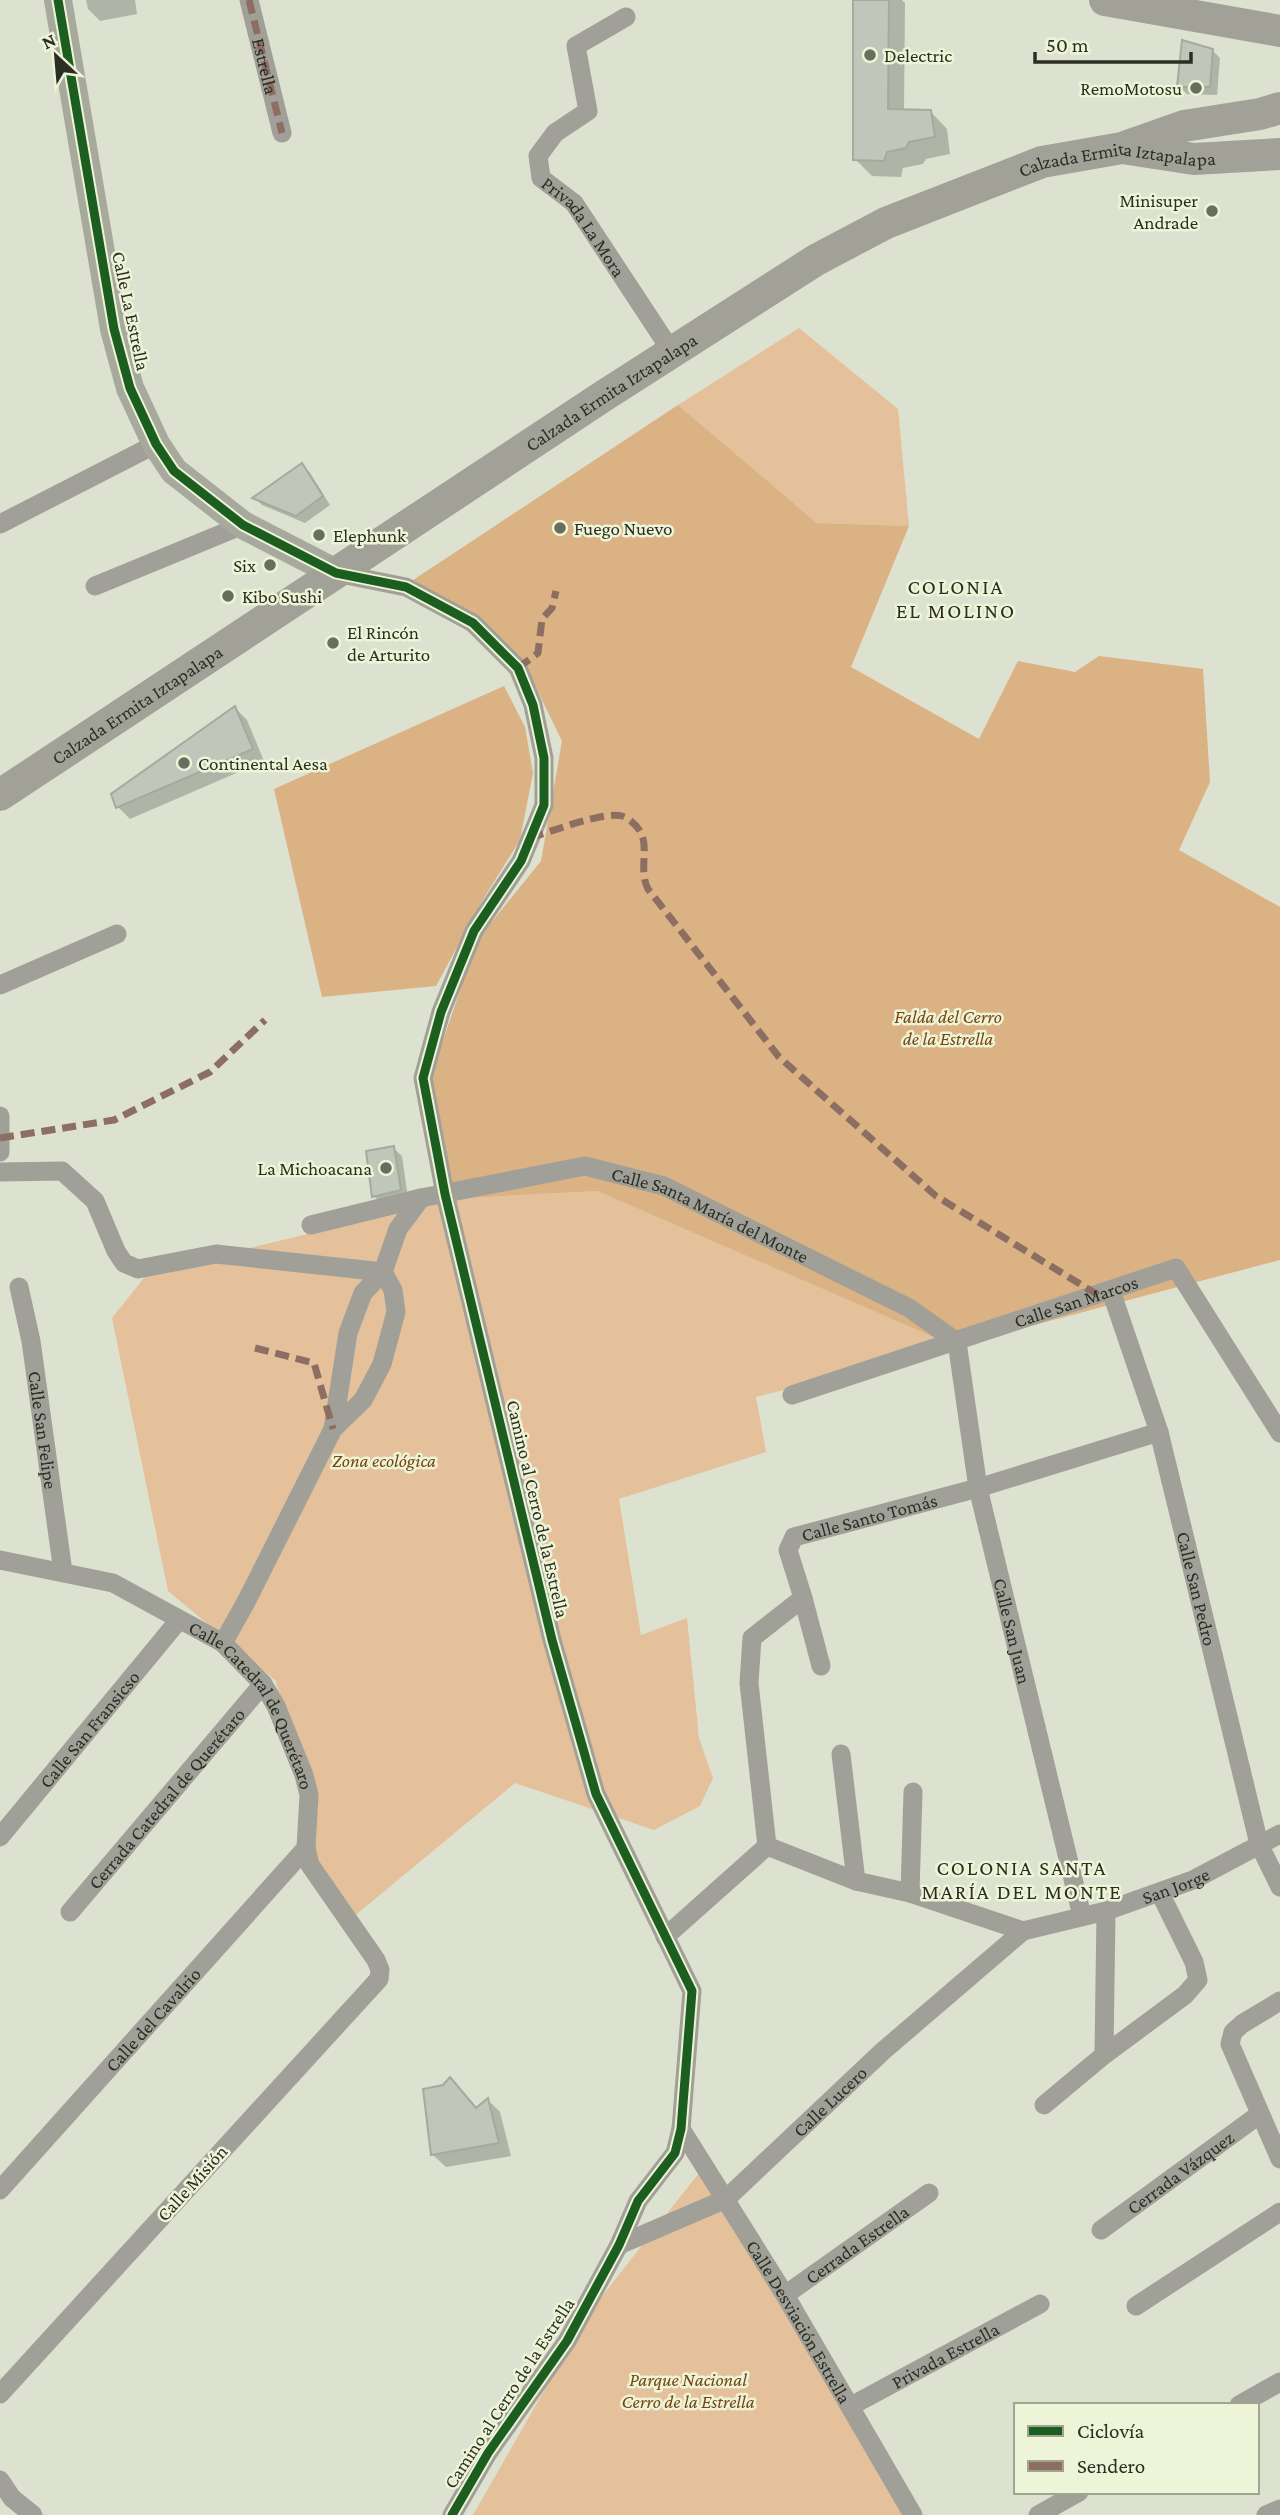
<svg xmlns="http://www.w3.org/2000/svg" width="1280" height="2515" font-family="'Crimson Pro',serif">
<style>
.green{fill:#e4c19a}
.forest{fill:#dab283}
.shadow{fill:#0003}
.building{fill:#c0c6b9;stroke:#a4aa9e;stroke-width:2}
.lines{fill:none;stroke-linecap:round;stroke-linejoin:round}
.street{stroke:#a0a098;stroke-width:19}
.secondary{stroke:#a7a99d;stroke-width:28}
.primary{stroke:#a1a198;stroke-width:32}
.quiet{stroke:#8d6e63;stroke-width:7;stroke-dasharray:14 7;stroke-linecap:butt}
.cycleway-casing{stroke:#eef4d7;stroke-width:13}
.cycleway{stroke:#1b5e20;stroke-width:9}
.poi-dot{fill:#696d5f;stroke:#eef4d7;stroke-width:2.5}
.labels{text-anchor:middle;dominant-baseline:central;stroke-width:5;stroke-linejoin:round;paint-order:stroke}
.poi-label{font-size:19px;fill:#2b2e22;stroke:#eef4d7;text-anchor:start}
.street-label{font-size:19px;fill:#2b2e22;stroke:#eef4d7}
.park-label{font-size:19px;font-style:italic;fill:#77440e;stroke:#eef4d7}
.neighbourhood-label{font-size:21px;letter-spacing:2px;fill:#2b2e22;stroke:#eef4d7}
</style>
<rect width="100%" height="100%" fill="#dde1d0"/>
<g class="green">
<polygon points="799,328 898,409 909,526 817,523 678,405"/>
<polygon points="597,1191 954,1346 756,1397 766,1452 619,1499 641,1635 687,1618 699,1738 713,1778 700,1806 654,1830 515,1783 352,1918 318,1865 276,1681 168,1591 112,1318 148,1273 450,1199"/>
<polygon points="699,2173 912,2515 473,2515 588,2314"/>
</g>
<g class="forest">
<polygon points="678,405 817,523 909,526 851,667 979,739 1018,661 1075,672 1099,656 1203,669 1210,782 1179,850 1280,907 1280,1260 954,1346 597,1191 450,1199 426,1091 477,940 541,861 562,741 523,661 404,586"/>
<polygon points="504,686 525,727 533,773 520,840 482,901 436,986 322,997 274,789"/>
</g>
<g class="shadow">
<polygon points="86,0 135,0 137,14 100,21 88,9"/>
<polygon points="854,0 902,0 905,3 904,111 931,112 947,129 950,154 926,159 923,164 903,168 901,177 872,176 855,159"/>
<polygon points="1212,50 1220,58 1217,95 1187,94 1179,86"/>
<polygon points="302,465 310,473 330,505 305,523 262,505 255,498"/>
<polygon points="235,708 247,720 264,761 130,819 118,807"/>
<polygon points="393,1148 402,1156 408,1198 382,1204 374,1196"/>
<polygon points="450,2079 477,2109 488,2100 500,2112 511,2156 446,2167 433,2155"/>
</g>
<g class="building">
<polygon points="853,0 889,0 888,109 931,110 935,137 909,142 906,148 887,152 884,161 853,160"/>
<polygon points="1182,40 1213,49 1210,87 1177,87"/>
<polygon points="302,463 323,496 296,516 252,498"/>
<polygon points="235,706 253,749 116,808 111,794"/>
<polygon points="394,1146 401,1190 372,1197 366,1151"/>
<polygon points="450,2077 476,2108 488,2098 499,2143 431,2155 423,2089 443,2085"/>
</g>
<g class="lines">
<g class="street">
<polyline points="249,0 282,133"/>
<path id="s1" d="M 626,17 L 576,46 L 588,111 L 555,133 L 538,156 L 541,178 L 574,203 L 672,352"/>
<polyline points="0,524 156,444"/>
<polyline points="336,573 406,587 473,623 518,668 533,705 544,758 544,805 521,861 474,931 441,1012 423,1078 445,1194 552,1640 596,1794 692,1991 681,2129 675,2153 638,2201 619,2245 567,2341 488,2453 452,2515"/>
<polyline points="95,586 243,525"/>
<polyline points="0,985 117,934"/>
<polyline points="0,1116 0,1152"/>
<polyline points="0,1172 62,1171 95,1201 116,1251 124,1263 138,1269 216,1254 383,1272"/>
<path id="s2" d="M 311,1225 L 421,1198 L 585,1166 L 664,1186 L 909,1308 L 957,1342 L 978,1488 L 1082,1916"/>
<path id="s3" d="M 19,1287 L 31,1341 L 63,1572"/>
<path id="s4" d="M 1111,1291 L 1159,1432 L 1259,1844 L 1280,1887"/>
<path id="s5" d="M 792,1395 L 1176,1268 L 1280,1433"/>
<polyline points="333,1429 348,1333 363,1293 383,1272"/>
<path id="s6" d="M 0,1560 L 113,1583 L 223,1643 L 263,1684 L 276,1706 L 304,1775 L 309,1795 L 306,1848 L 310,1865 L 376,1960 L 380,1970 L 379,1979 L 0,2394"/>
<polyline points="803,1598 821,1666"/>
<polyline points="223,1643 246,1602 333,1429 363,1400 382,1364 396,1312 393,1290 383,1272 398,1229 421,1198"/>
<polyline points="841,1754 856,1881"/>
<path id="s7" d="M 0,1837 L 179,1620"/>
<polyline points="767,1846 856,1881 910,1893 1023,1931"/>
<polyline points="910,1893 913,1792"/>
<path id="s8" d="M 70,1912 L 263,1684"/>
<path id="s9" d="M 665,1937 L 767,1846 L 749,1683 L 752,1638 L 803,1598 L 788,1550 L 794,1537 L 978,1488 L 1159,1432"/>
<polyline points="1280,2001 1242,2024 1233,2032 1230,2044 1280,2159"/>
<polyline points="1104,2055 1106,1911"/>
<polyline points="1044,2105 1104,2055 1185,1995 1198,1980 1194,1962 1160,1893"/>
<path id="s10" d="M 681,2129 L 785,2295 L 913,2515"/>
<path id="s11" d="M 0,2190 L 306,1848"/>
<path id="s12" d="M 1101,2230 L 1260,2114"/>
<path id="s13" d="M 619,2245 L 726,2199 L 883,2051 L 1023,1931 L 1106,1911 L 1193,1880 L 1280,1834"/>
<path id="s14" d="M 785,2295 L 929,2193"/>
<polyline points="1136,2306 1280,2212"/>
<polyline points="1239,2405 1280,2382"/>
<path id="s15" d="M 851,2406 L 1040,2304"/>
<polyline points="0,2480 12,2498 33,2515"/>
<polyline points="1038,2515 1079,2492"/>
<polyline points="1266,2515 1280,2509"/>
</g>
<polyline class="secondary" points="58,0 114,329 130,388 156,444 174,471 243,525 336,573"/>
<g class="primary">
<polyline points="1105,0 1280,31"/>
<polyline points="1127,146 1184,126 1260,114 1280,108"/>
<path id="s16" d="M 0,795 L 605,395 L 816,260 L 886,223 L 1042,162 L 1122,148 L 1194,159 L 1280,154"/>
</g>
<g class="quiet">
<path id="s17" d="M 249,0 L 282,133"/>
<polyline points="518,668 538,653 542,619 552,608 556,591"/>
<path d="M 530,838 C 550,832 604,811 622,816 C 629,818 639,827 642,835 C 648,851 639,872 648,889 L 779,1057 L 936,1196 L 1098,1295"/>
<polyline points="0,1138 114,1120 210,1072 265,1020"/>
<polyline points="255,1348 314,1363 333,1429"/>
</g>
<defs>
<polyline id="cycleway" points="58,0 114,329 130,388 156,444 174,471 243,525 336,573 406,587 473,623 518,668 533,705 544,758 544,805 521,861 474,931 441,1012 423,1078 445,1194 552,1640 596,1794 692,1991 681,2129 675,2153 638,2201 619,2245 567,2341 488,2453 452,2515"/>
</defs>
<use href="#cycleway" class="cycleway-casing"/>
<use href="#cycleway" class="cycleway"/>
</g>
<g class="poi-dot">
<circle cx="870" cy="55" r="7"/>
<circle cx="1196" cy="88" r="7"/>
<circle cx="1212" cy="211" r="7"/>
<circle cx="560" cy="528" r="7"/>
<circle cx="319" cy="535" r="7"/>
<circle cx="270" cy="565" r="7"/>
<circle cx="228" cy="596" r="7"/>
<circle cx="333" cy="643" r="7"/>
<circle cx="184" cy="763" r="7"/>
<circle cx="386" cy="1168" r="7"/>
</g>
<g class="labels">
<g class="poi-label">
<text x="884" y="55">Delectric</text>
<text x="1182" y="88" text-anchor="end">RemoMotosu</text>
<text x="1198" y="200" text-anchor="end">Minisuper<tspan x="1198" dy="22">Andrade</tspan></text>
<text x="574" y="528">Fuego Nuevo</text>
<text x="333" y="535">Elephunk</text>
<text x="256" y="565" text-anchor="end">Six</text>
<text x="242" y="596">Kibo Sushi</text>
<text x="347" y="632">El Rincón<tspan x="347" dy="22">de Arturito</tspan></text>
<text x="198" y="763">Continental Aesa</text>
<text x="372" y="1168" text-anchor="end">La Michoacana</text>
</g>
<g class="street-label">
<text stroke="none"><textPath href="#s17" startOffset="68">Estrella</textPath></text>
<text stroke="none"><textPath href="#s16" startOffset="1298">Calzada Ermita Iztapalapa</textPath></text>
<text stroke="none"><textPath href="#s1" startOffset="280">Privada La Mora</textPath></text>
<text transform="translate(131 311) rotate(78)">Calle La Estrella</text>
<text stroke="none"><textPath href="#s16" startOffset="732">Calzada Ermita Iztapalapa</textPath></text>
<text stroke="none"><textPath href="#s16" startOffset="164">Calzada Ermita Iztapalapa</textPath></text>
<text stroke="none"><textPath href="#s2" startOffset="415">Calle Santa María del Monte</textPath></text>
<text stroke="none"><textPath href="#s5" startOffset="299">Calle San Marcos</textPath></text>
<text stroke="none"><textPath href="#s3" startOffset="145">Calle San Felipe</textPath></text>
<text transform="translate(538 1509) rotate(77)">Camino al Cerro de la Estrella</text>
<text stroke="none"><textPath href="#s9" startOffset="553">Calle Santo Tomás</textPath></text>
<text stroke="none"><textPath href="#s4" startOffset="310">Calle San Pedro</textPath></text>
<text stroke="none"><textPath href="#s2" startOffset="989">Calle San Juan</textPath></text>
<text stroke="none"><textPath href="#s6" startOffset="308">Calle Catedral de Querétaro</textPath></text>
<text stroke="none"><textPath href="#s7" startOffset="140">Calle San Fransicso</textPath></text>
<text stroke="none"><textPath href="#s8" startOffset="149">Cerrada Catedral de Querétaro</textPath></text>
<text stroke="none"><textPath href="#s13" startOffset="676">San Jorge</textPath></text>
<text stroke="none"><textPath href="#s11" startOffset="229">Calle del Cavalrio</textPath></text>
<text stroke="none"><textPath href="#s13" startOffset="259">Calle Lucero</textPath></text>
<text stroke="none"><textPath href="#s12" startOffset="98">Cerrada Vázquez</textPath></text>
<text transform="translate(192 2183) rotate(-48)">Calle Misión</text>
<text stroke="none"><textPath href="#s14" startOffset="88">Cerrada Estrella</textPath></text>
<text stroke="none"><textPath href="#s10" startOffset="226">Calle Desviación Estrella</textPath></text>
<text stroke="none"><textPath href="#s15" startOffset="107">Privada Estrella</textPath></text>
<text transform="translate(509 2393) rotate(-57)">Camino al Cerro de la Estrella</text>
</g>
<g class="park-label">
<text x="948" y="1016">Falda del Cerro<tspan x="948" dy="22">de la Estrella</tspan></text>
<text x="384" y="1460">Zona ecológica</text>
<text x="688" y="2379">Parque Nacional<tspan x="688" dy="22">Cerro de la Estrella</tspan></text>
</g>
<g class="neighbourhood-label">
<text x="956" y="587">COLONIA<tspan x="956" dy="24">EL MOLINO</tspan></text>
<text x="1022" y="1868">COLONIA SANTA<tspan x="1022" dy="24">MARÍA DEL MONTE</tspan></text>
</g>
</g>
<rect x="1014" y="2403" width="245" height="91" fill="#eef4d7" stroke="#a0a58f" stroke-width="2"/>
<rect x="1028" y="2426" width="35" height="10" fill="#1b5e20" stroke="#a0a58f" stroke-width="2"/>
<text x="1077" y="2438" font-size="21" fill="#2b2e22">Ciclovía</text>
<rect x="1028" y="2461" width="35" height="10" fill="#8d6e63" stroke="#a0a58f" stroke-width="2"/>
<text x="1077" y="2473" font-size="21" fill="#2b2e22">Sendero</text>
<g transform="translate(56 56) rotate(334)" stroke="#eef4d7" stroke-width="5" paint-order="stroke">
<path d="M0-5L12 26L0 18L-12 26Z" fill="#2b2e22"/>
<text y="-10" font-size="19" font-weight="bold" text-anchor="middle" fill="#2b2e22">N</text>
</g>
<path d="M1035 52v10h156v-10" fill="none" stroke="#2b2e22" stroke-width="3.5"/>
<text x="1046" y="52" font-size="21" fill="#2b2e22" stroke="#eef4d7" stroke-width="5" paint-order="stroke">50 m</text>
</svg>
